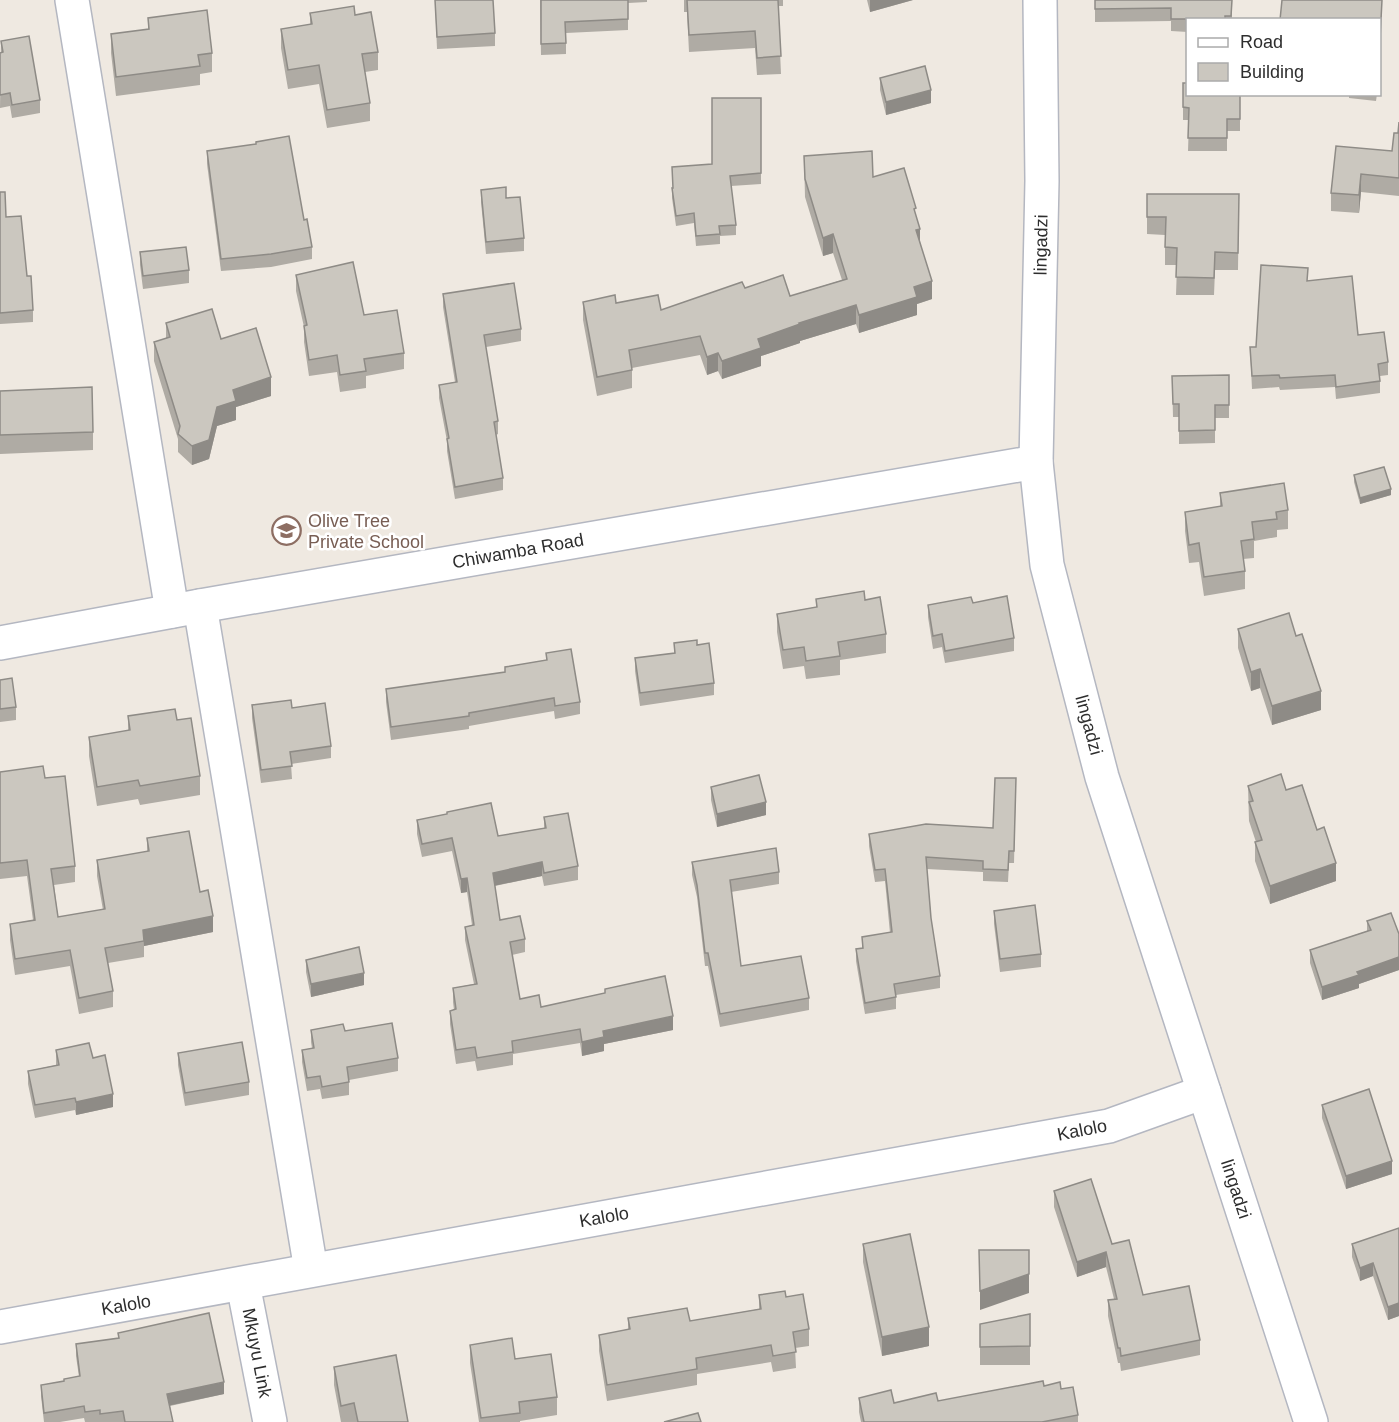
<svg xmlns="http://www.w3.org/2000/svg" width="1399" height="1422" font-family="Helvetica,sans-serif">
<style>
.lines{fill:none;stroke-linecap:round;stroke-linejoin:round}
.minor-casing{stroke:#b4b7c1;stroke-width:36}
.minor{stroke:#fff;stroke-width:33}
.wall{fill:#afaba4}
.shaded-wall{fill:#8e8b86}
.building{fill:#cbc7bf;stroke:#8e8b86;stroke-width:1.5}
.labels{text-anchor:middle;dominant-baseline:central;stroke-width:5;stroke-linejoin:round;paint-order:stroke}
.street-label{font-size:18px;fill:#2e2e2e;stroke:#fff}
.education-label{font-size:18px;fill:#785e54;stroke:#fff;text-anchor:start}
</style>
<rect width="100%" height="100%" fill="#efe9e1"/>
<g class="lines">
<defs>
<g id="minor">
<polyline points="72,0 172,611"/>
<polyline points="1040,0 1042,181 1036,462 1047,565 1102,777 1311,1422"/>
<polyline points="200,606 311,1270"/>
<polyline points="0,643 200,606 1036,462"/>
<polyline points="243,1284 270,1422"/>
<polyline points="0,1327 1109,1126 1204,1092"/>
</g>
</defs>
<use href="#minor" class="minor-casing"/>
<use href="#minor" class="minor"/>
</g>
<g class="wall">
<polygon points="435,0 495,33 495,46 437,49"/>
<polygon points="540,0 647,0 647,2 628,3 628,30 566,33 566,54 541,55"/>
<polygon points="684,0 783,0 783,6 778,6 781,74 757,75 755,48 689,52 687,12 684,12"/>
<polygon points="867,0 913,0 870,12"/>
<polygon points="1095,0 1232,0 1232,20 1188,20 1188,32 1171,31 1171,21 1095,22"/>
<polygon points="310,13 355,15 378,52 378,70 365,72 370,103 370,121 327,128 319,84 288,89 281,48 281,29 310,25"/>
<polygon points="148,18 212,53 212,72 200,74 200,85 116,96 111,53 111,34 148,30"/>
<polygon points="1,41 40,100 40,113 12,118 10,106 0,108"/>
<polygon points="880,78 931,103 886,115 880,90"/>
<polygon points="1183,83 1188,94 1240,94 1240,131 1227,131 1227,151 1188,151 1189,120 1183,120"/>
<polygon points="1349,94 1377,94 1376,101 1349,98"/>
<polygon points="761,98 761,184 731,186 736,225 736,235 720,236 720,244 696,246 694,223 676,226 672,198 672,188 673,188 672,167 712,164"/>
<polygon points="1399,122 1399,196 1361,192 1359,213 1331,211 1331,193 1392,151 1398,133"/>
<polygon points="207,151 312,247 312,259 271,267 221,271 207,164"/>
<polygon points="804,156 873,177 916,216 920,242 932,299 917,304 917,315 859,333 856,324 800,341 800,343 761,356 761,366 722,379 718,371 707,375 700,355 632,368 632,388 597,396 583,320 583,302 616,303 661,310 745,288 790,296 842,280 833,253 823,256 805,197"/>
<polygon points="481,190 506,198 524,238 524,251 486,254 481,202"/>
<polygon points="0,192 6,217 27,276 33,310 33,322 0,324"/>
<polygon points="1147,194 1239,194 1238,270 1215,270 1214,295 1176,295 1177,265 1165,265 1165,235 1147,234"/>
<polygon points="140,252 189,270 189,283 143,289 140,265"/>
<polygon points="296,275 364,315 404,353 404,369 366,376 366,388 340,392 337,372 309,376 304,342 304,327 296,291"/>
<polygon points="1308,281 1358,335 1388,362 1388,375 1380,376 1380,393 1336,399 1335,387 1280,390 1279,387 1252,389 1250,347 1256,347"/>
<polygon points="443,294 521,329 521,341 486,347 498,421 498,434 496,435 503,478 503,490 455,499 447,451 447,441 439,398 439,385 455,382 443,307"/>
<polygon points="166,323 221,339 271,396 236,407 236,420 217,426 209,459 192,465 178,452 178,439 154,361 154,342 166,339"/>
<polygon points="1229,375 1229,418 1215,418 1215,443 1179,444 1179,417 1173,417 1172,376"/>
<polygon points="0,391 93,432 93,450 0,454"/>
<polygon points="1354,475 1391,495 1360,504 1354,482"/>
<polygon points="1220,493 1288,510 1288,529 1277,530 1277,537 1254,541 1254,558 1243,559 1245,571 1245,589 1204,596 1199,562 1189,563 1185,531 1185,512 1220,507"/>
<polygon points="816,599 865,600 886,634 886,653 840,660 840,675 806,679 804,666 783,669 777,632 777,614 816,607"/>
<polygon points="973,603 1014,638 1014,651 945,663 942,647 933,649 928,617 928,605"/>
<polygon points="1238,629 1321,710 1272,725 1260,688 1251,691 1238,648"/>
<polygon points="674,643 697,645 714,683 714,695 640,706 635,671 635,658 674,653"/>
<polygon points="546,653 580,702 580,714 555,719 554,711 469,726 469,729 391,740 386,702 386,689 505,672 505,667 546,660"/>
<polygon points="0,680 16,707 16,720 0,722"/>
<polygon points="252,705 292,708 331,746 331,758 291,764 292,779 261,783 252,718"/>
<polygon points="128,716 177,720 200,776 200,795 140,805 138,799 97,806 89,756 89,737 128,731"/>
<polygon points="0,772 45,778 75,866 75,882 54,885 58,917 103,910 97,876 97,860 147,852 147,838 200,892 213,932 144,946 144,957 108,963 113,991 113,1007 79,1014 70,966 15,975 10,940 10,924 33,920 27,876 0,879"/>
<polygon points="1016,778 1014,863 1009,863 1008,882 983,881 983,872 927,869 931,918 940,976 940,988 896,995 896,1009 865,1014 856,961 856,949 862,948 862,937 890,933 885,881 875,882 869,846 869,834 993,828"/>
<polygon points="1248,786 1286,790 1317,830 1336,881 1270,904 1255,861 1255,842 1256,842 1249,821"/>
<polygon points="711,787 766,815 717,827 711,800"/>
<polygon points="544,817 578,866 578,880 544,886 542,876 495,886 500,920 525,939 525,952 512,955 520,999 541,1007 605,993 605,989 673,1030 604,1044 604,1051 582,1056 580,1043 513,1054 513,1065 477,1071 475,1061 456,1064 450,1024 450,1011 454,1010 453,1002 453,988 474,984 465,940 465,927 472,925 467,892 461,893 452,851 422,857 417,834 417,820 498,836 544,828"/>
<polygon points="692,862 779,872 779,884 731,892 741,966 809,998 809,1010 720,1027 708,966 705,966 697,897 692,875"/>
<polygon points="994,911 1041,954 1041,967 1000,972 994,924"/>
<polygon points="1367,921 1399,934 1399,970 1359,984 1359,988 1322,1000 1310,963 1310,950 1367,931"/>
<polygon points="306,960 364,985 311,997 306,972"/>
<polygon points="311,1030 345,1031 398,1058 398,1071 349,1080 349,1095 322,1099 320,1089 307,1091 302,1062 302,1050 312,1048 311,1042"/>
<polygon points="56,1050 93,1058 113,1107 76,1115 75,1110 35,1118 28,1084 28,1071 56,1065"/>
<polygon points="178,1053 249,1082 249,1095 185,1106 178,1065"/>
<polygon points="1322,1105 1392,1174 1346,1189 1322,1118"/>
<polygon points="1054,1191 1112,1244 1143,1295 1200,1340 1200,1355 1121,1371 1120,1363 1118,1363 1108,1316 1108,1300 1114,1299 1106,1267 1077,1277 1054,1207"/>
<polygon points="1399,1228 1399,1316 1388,1320 1373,1276 1360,1281 1352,1257 1352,1244"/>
<polygon points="863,1244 929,1346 882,1356 863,1262"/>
<polygon points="759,1295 786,1297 809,1329 809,1346 795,1348 796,1368 773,1372 771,1362 697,1374 697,1385 607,1401 599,1351 599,1335 628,1330 628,1318 690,1321 759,1309"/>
<polygon points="1030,1314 1030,1365 980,1365 980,1324"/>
<polygon points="118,1333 224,1394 170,1406 173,1422 85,1422 84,1418 60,1422 44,1422 41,1396 41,1385 64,1381 79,1377 76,1356 76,1344 118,1338"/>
<polygon points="470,1345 515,1359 557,1397 557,1415 520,1421 520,1422 479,1422 470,1363"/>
<polygon points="334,1367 408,1422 341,1422 334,1385"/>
<polygon points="1044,1386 1061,1389 1078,1415 1078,1422 861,1422 859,1412 859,1398 894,1403 938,1401"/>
</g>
<g class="shaded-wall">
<polygon points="870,0 913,0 870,12"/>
<polygon points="1382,0 1382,6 1380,52 1380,39"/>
<polygon points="931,90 931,103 886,115 886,102"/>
<polygon points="1361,174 1361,192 1359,213 1359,195"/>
<polygon points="920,229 920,247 916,230"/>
<polygon points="833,234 833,253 823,256 823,238"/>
<polygon points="932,281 932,299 917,304 917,315 859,333 859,315 914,287"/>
<polygon points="856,305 856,324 800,341 800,343 761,356 761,366 722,379 722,361 758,339 799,323"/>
<polygon points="718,353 718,371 707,375 707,357"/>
<polygon points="271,377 271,396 236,407 236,420 217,426 209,459 192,465 192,446 217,407 233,390"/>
<polygon points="1391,489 1391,495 1360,504 1360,498"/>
<polygon points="1260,669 1260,688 1251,691 1251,672"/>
<polygon points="1321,691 1321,710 1272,725 1272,706"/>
<polygon points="766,802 766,815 717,827 717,814"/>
<polygon points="542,862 542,876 493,886 493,873"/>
<polygon points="1336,863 1336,881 1270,904 1270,886"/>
<polygon points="467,878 467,892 461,893 461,879"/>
<polygon points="213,916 213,932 144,946 143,930"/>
<polygon points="1399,957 1399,970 1359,984 1359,988 1322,1000 1322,987 1357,972"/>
<polygon points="364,973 364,985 311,997 311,984"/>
<polygon points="673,1016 673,1030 604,1044 604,1051 582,1056 582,1042 603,1031"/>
<polygon points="113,1094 113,1107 76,1115 76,1102"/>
<polygon points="1392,1161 1392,1174 1346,1189 1346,1176"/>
<polygon points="1106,1252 1106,1267 1077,1277 1077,1262"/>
<polygon points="1373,1263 1373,1276 1360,1281 1360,1268"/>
<polygon points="1029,1274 1029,1293 980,1310 980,1291"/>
<polygon points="1399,1303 1399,1316 1388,1320 1388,1307"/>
<polygon points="929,1327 929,1346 882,1356 882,1337"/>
<polygon points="224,1382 224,1394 167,1406 167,1394"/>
</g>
<g class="building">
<polygon points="435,0 493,0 495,33 437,37"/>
<polygon points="541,0 628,0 628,19 565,22 566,43 541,44"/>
<polygon points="687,0 778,0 781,56 757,58 755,31 689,35"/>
<polygon points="1095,0 1232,0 1231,16 1225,16 1225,19 1171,19 1171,8 1095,9"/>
<polygon points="1282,0 1382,0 1380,39 1380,20 1280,20"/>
<polygon points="354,6 355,15 371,12 378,52 362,54 370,103 327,110 319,65 288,70 281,29 312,24 310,13"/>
<polygon points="207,10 212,53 198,55 200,66 116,77 111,34 149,29 148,18"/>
<polygon points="29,36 40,100 12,105 10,93 0,95 0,53 3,52 1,41"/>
<polygon points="925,66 931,90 886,102 880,78"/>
<polygon points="1183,83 1188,83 1188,94 1240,94 1240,119 1227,119 1227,138 1188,138 1189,108 1183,107"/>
<polygon points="712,98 761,98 761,173 730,176 736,225 719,226 720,234 696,236 694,213 676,216 672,188 673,188 672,167 712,164"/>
<polygon points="1399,122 1399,178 1361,174 1359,195 1331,193 1336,146 1392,151 1394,133 1398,133"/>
<polygon points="289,136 304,220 307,219 312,247 271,254 221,259 207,151 256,144 256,142"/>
<polygon points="872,151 873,177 904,168 916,208 914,209 920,229 916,230 932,281 914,287 917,297 859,315 856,305 799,323 800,324 758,339 761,348 722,361 718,353 707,357 700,336 629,350 632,370 597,377 583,302 615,295 616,303 658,295 661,310 742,282 745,288 783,275 790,296 847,279 833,234 823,238 805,179 804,156"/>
<polygon points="506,187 506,198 520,197 524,238 486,242 481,190"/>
<polygon points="0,192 5,192 6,217 21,216 27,276 31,276 33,310 0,313"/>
<polygon points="1147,194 1239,194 1238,253 1215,252 1214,278 1176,277 1177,248 1165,247 1166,217 1147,217"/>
<polygon points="186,247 189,270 143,276 140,252"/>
<polygon points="353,262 364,315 397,310 404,353 364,359 366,371 340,375 337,355 309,360 304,326 307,325 296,275"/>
<polygon points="1261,265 1308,268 1307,281 1352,276 1358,335 1384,332 1388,362 1378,364 1380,381 1336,387 1335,375 1280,378 1279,375 1252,376 1250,347 1256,347"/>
<polygon points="514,283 521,329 484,335 498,421 494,422 503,478 455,487 447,439 449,438 439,385 457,382 443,294"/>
<polygon points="212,309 221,339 256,328 271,377 233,390 236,401 217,407 209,440 192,446 178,434 180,426 154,342 170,337 166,323"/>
<polygon points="1229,375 1229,405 1215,405 1215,430 1179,431 1179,404 1173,404 1172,376"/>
<polygon points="92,387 93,432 0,435 0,391"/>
<polygon points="1384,467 1391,489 1360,498 1354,475"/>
<polygon points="1284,483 1288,510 1276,512 1277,519 1252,522 1254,539 1241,541 1245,571 1204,577 1199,543 1189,545 1185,512 1222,506 1220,493"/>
<polygon points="864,591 865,600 880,597 886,634 838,642 840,656 806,661 804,647 783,650 777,614 817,607 816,599"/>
<polygon points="1007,596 1014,638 945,651 942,634 933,636 928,605 971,597 973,603"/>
<polygon points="1289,613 1296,636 1302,634 1321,691 1272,706 1260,669 1251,672 1238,629"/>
<polygon points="697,640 697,645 709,643 714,683 640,693 635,658 675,653 674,643"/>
<polygon points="571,649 580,702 555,706 554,698 469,713 469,716 391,727 386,689 505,672 505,667 547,660 546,653"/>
<polygon points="12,678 16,707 0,709 0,680"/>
<polygon points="291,700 292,708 325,703 331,746 290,752 292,766 261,770 252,705"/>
<polygon points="175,709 177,720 191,718 200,776 140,786 138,780 97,787 89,737 130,730 128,716"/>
<polygon points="43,766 45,778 65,776 75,866 51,869 58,917 105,909 97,860 149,851 147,838 189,831 200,892 208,890 213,916 143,930 144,941 105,948 113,991 79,998 70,950 15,959 10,924 35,920 27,860 0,863 0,772"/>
<polygon points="1281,774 1286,790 1302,785 1317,830 1324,827 1336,863 1270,886 1255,842 1262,840 1249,802 1253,801 1248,786"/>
<polygon points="759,775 766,802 717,814 711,787"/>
<polygon points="995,778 1016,778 1014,851 1009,851 1008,870 983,869 983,861 926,857 931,918 940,976 894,984 896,997 865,1003 856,949 863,948 862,937 892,932 885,869 875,870 869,834 926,824 993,828"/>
<polygon points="491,803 498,836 546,828 544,817 568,813 578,866 544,873 542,862 493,873 500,920 520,916 525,939 510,942 520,999 539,995 541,1007 605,993 605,989 665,976 673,1016 603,1031 604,1037 582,1042 580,1029 512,1041 513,1052 477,1058 475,1047 456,1050 450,1011 456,1009 453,988 477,984 465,927 474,925 467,878 461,879 452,838 422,844 417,820 447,814 447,812"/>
<polygon points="776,848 779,872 730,880 741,966 801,956 809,998 720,1014 708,953 705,953 697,885 692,862"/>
<polygon points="1035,905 1041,954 1000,959 994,911"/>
<polygon points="1391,913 1399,934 1399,957 1357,972 1359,975 1322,987 1310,950 1371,930 1367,921"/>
<polygon points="359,947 364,973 311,984 306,960"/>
<polygon points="392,1023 398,1058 347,1067 349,1082 322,1087 320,1076 307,1078 302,1050 314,1048 311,1030 343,1024 345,1031"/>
<polygon points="242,1042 249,1082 185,1093 178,1053"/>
<polygon points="89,1043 93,1058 105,1055 113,1094 76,1102 75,1098 35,1105 28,1071 59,1065 56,1050"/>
<polygon points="1369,1089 1392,1161 1346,1176 1322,1105"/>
<polygon points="1091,1179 1112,1244 1129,1240 1143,1295 1189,1286 1200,1340 1121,1356 1120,1348 1118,1348 1108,1300 1117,1299 1106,1252 1077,1262 1054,1191"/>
<polygon points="1399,1228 1399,1303 1388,1307 1373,1263 1360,1268 1352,1244"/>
<polygon points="910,1234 929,1327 882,1337 863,1244"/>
<polygon points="979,1250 1029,1250 1029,1274 980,1291"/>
<polygon points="785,1291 786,1297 803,1294 809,1329 793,1332 796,1352 773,1356 771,1345 696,1358 697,1369 607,1385 599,1335 630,1329 628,1318 687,1308 690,1321 761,1309 759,1295"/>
<polygon points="209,1313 224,1382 167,1394 173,1422 125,1422 123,1411 100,1414 100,1410 85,1412 84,1406 44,1413 41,1385 64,1381 64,1379 80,1376 76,1344 119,1338 118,1333"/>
<polygon points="1030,1314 1030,1346 980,1347 980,1324"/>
<polygon points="512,1338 515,1359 551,1354 557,1397 519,1402 520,1413 481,1418 470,1345"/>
<polygon points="396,1355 408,1422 358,1422 354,1403 341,1406 334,1367"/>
<polygon points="1043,1381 1044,1386 1060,1382 1061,1389 1073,1387 1078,1415 1042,1422 864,1422 859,1398 891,1390 894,1403 936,1393 938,1401"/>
<polygon points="698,1413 701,1422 664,1422"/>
</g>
<defs>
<symbol id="school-ring" viewBox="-11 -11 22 22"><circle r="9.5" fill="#fff" stroke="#8d6e63" stroke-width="1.5"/><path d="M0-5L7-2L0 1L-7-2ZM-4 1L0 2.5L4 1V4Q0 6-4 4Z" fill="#8d6e63"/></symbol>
</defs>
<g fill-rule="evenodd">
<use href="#school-ring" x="270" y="514" width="33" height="33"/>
</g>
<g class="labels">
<g class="street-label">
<text transform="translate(1041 245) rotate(-89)">lingadzi</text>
<text transform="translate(518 551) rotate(-10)">Chiwamba Road</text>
<text transform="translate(1089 725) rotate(75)">lingadzi</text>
<text transform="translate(1082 1130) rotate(-11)">Kalolo</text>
<text transform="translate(1236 1189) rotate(72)">lingadzi</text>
<text transform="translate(604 1217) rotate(-10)">Kalolo</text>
<text transform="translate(126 1305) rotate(-10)">Kalolo</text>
<text transform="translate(257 1353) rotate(79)">Mkuyu Link</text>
</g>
<g class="education-label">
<text x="308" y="521">Olive Tree<tspan x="308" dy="21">Private School</tspan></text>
</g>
</g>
<rect x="1186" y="18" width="195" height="78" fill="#ffffff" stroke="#ababab" stroke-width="1.5"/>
<rect x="1198" y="38" width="30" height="9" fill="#ffffff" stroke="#ababab" stroke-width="1.5"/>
<text x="1240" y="48" font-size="18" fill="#2e2e2e">Road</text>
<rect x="1198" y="63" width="30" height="18" fill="#cbc7bf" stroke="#ababab" stroke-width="1.5"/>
<text x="1240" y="78" font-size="18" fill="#2e2e2e">Building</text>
</svg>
